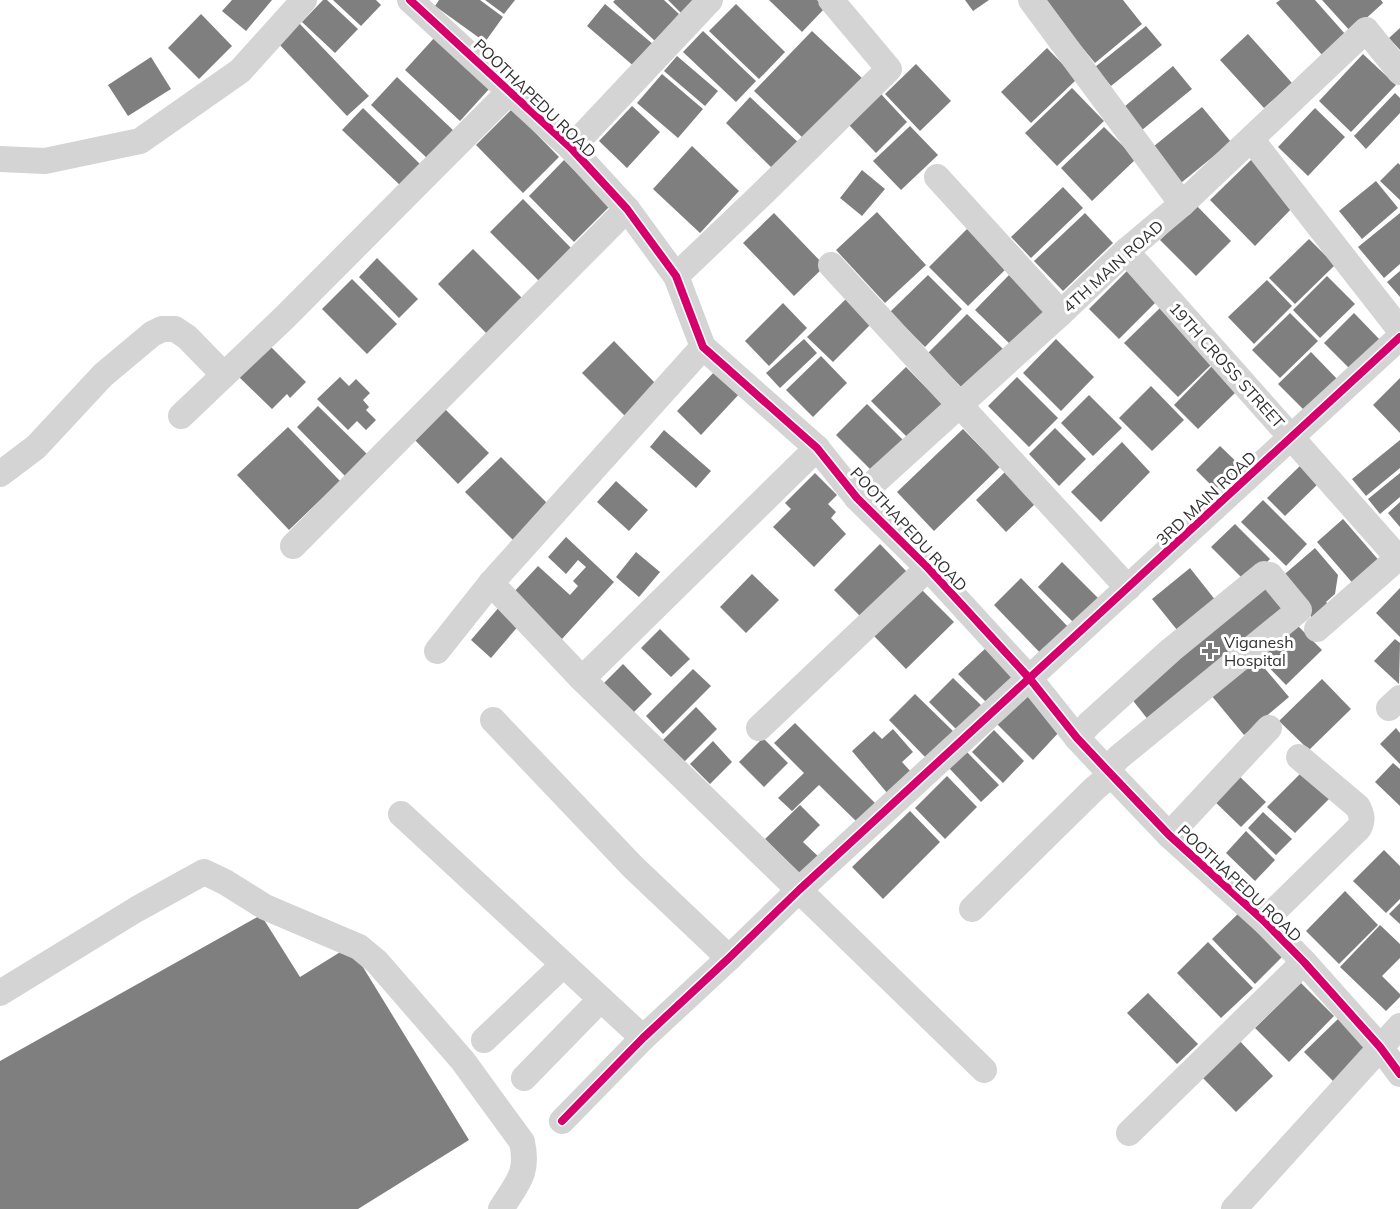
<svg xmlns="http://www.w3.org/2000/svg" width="1400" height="1209" font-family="Mulish,sans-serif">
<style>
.building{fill:#7f7f7f}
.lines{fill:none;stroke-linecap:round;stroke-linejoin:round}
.minor{stroke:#d4d4d4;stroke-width:26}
.cycleway-casing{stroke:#fff;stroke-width:11}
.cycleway{stroke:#d6006c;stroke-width:8}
.poi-dot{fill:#787878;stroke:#fff;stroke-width:2}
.labels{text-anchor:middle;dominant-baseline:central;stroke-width:6;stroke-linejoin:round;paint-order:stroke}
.street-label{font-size:16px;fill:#303030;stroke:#fff}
.poi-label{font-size:16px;fill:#303030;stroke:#fff;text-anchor:start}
</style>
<rect width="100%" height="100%" fill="#fff"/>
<g class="building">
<polygon points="232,0 272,0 246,31 222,11"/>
<polygon points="323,0 327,0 358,29 335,53 302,22"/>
<polygon points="333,0 376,0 381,5 361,26"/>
<polygon points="439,0 480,0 503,17 485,42 435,6"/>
<polygon points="485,0 515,0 504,14"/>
<polygon points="615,0 664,0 679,14 655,41 613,2"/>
<polygon points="668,0 694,0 681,13"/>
<polygon points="769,0 817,0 825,8 802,32"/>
<polygon points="965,0 989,0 973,11"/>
<polygon points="1043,0 1123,0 1142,24 1095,63"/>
<polygon points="1280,0 1315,0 1346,35 1323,56 1276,3"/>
<polygon points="1322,0 1381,0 1383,3 1351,32"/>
<polygon points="605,4 654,45 636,68 587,26"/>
<polygon points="736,4 785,52 759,79 709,31"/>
<polygon points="201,14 232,46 199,79 168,48"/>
<polygon points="298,22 369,96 347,116 277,42"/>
<polygon points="1146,26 1162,45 1111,86 1095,67"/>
<polygon points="1400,28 1400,50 1389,38"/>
<polygon points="703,31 756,81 736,102 683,52"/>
<polygon points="812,31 863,79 805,140 754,91"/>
<polygon points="1248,34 1292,83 1264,108 1220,60"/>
<polygon points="435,37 490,88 460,121 405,70"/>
<polygon points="1047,48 1077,79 1031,123 1001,92"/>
<polygon points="1363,54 1396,85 1351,132 1319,101"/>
<polygon points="677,56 718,91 705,106 664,71"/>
<polygon points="151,57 171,89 128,116 108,85"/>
<polygon points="916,64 951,101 920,131 885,94"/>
<polygon points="1173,66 1192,89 1142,130 1124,107"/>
<polygon points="662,74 703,109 678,138 637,103"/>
<polygon points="397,77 455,132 429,160 371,105"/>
<polygon points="1072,88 1104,121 1057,166 1025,133"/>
<polygon points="880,93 907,122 876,153 848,124"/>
<polygon points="1395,93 1400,98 1400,113 1366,149 1354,136"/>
<polygon points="750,97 801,145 775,171 726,123"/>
<polygon points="632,106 660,132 627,168 599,141"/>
<polygon points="1202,107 1231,142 1176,187 1148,151"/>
<polygon points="363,108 422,166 402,187 342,130"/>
<polygon points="1315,108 1345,137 1308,176 1278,147"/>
<polygon points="512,109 559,157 523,193 476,145"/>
<polygon points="910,126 938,155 901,190 873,161"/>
<polygon points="1104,127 1136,159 1092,201 1061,168"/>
<polygon points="692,146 739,191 700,233 653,189"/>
<polygon points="1252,159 1296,204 1255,246 1210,200"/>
<polygon points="564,160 610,206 574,242 529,196"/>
<polygon points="1398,163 1400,165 1400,200 1380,181"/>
<polygon points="862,170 885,189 862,216 840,198"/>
<polygon points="1376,181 1398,208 1362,239 1339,211"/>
<polygon points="1063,187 1083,208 1031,258 1011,237"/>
<polygon points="523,199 573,250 540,282 490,232"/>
<polygon points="1196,205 1231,241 1196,276 1160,240"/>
<polygon points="877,212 926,265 885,303 836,250"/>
<polygon points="774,213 825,266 794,296 743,243"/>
<polygon points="1085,213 1113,243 1063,291 1034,261"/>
<polygon points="1400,213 1400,264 1384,278 1358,247"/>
<polygon points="969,227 1008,267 968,306 929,267"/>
<polygon points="1309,239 1335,265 1295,304 1269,278"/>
<polygon points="473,249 525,301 489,336 438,284"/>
<polygon points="377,258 418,299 399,318 359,277"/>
<polygon points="1129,269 1159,299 1119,339 1089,309"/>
<polygon points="1400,271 1400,297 1387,282"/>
<polygon points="928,275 962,309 925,347 890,312"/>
<polygon points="1009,275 1045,311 1011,345 975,310"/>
<polygon points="1327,276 1355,304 1320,338 1293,310"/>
<polygon points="352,279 397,324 367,354 322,309"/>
<polygon points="1267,280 1292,306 1254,344 1228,317"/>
<polygon points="847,298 872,323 833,362 807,337"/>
<polygon points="783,303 807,328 769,366 745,341"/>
<polygon points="1161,307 1215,361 1178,397 1124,343"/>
<polygon points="1290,313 1318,341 1280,378 1252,350"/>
<polygon points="1354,313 1382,342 1352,371 1324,343"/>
<polygon points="967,314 1004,350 964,390 928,353"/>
<polygon points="804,339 817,353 780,388 766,373"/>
<polygon points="1056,339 1094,377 1061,411 1023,373"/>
<polygon points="614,341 657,385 625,416 582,373"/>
<polygon points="270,346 306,382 290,398 287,394 272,409 239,377"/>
<polygon points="1311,352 1339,381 1307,413 1278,384"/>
<polygon points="821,356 847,383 813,417 786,390"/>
<polygon points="1212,366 1237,391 1198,429 1174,405"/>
<polygon points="906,367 944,406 910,440 871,401"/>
<polygon points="718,368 742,391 701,435 677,411"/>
<polygon points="340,377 349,386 356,379 370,393 363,400 369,407 366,410 376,420 366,430 357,421 348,430 317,399"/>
<polygon points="1017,377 1058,418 1029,447 988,406"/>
<polygon points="1400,378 1400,433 1373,405"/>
<polygon points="1151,386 1184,420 1152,451 1119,418"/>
<polygon points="1089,395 1122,428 1093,456 1061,423"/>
<polygon points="867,404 903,440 872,471 836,435"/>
<polygon points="441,405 489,453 458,484 410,435"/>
<polygon points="318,406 367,454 345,476 297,427"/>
<polygon points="288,427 340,481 289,530 237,475"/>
<polygon points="1055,428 1086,459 1059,486 1029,454"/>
<polygon points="963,429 1000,467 934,531 897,492"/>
<polygon points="664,430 711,471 696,488 650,447"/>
<polygon points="1400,440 1400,468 1366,496 1352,479"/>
<polygon points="1122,442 1150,472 1101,522 1071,492"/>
<polygon points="1220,446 1247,472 1223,497 1196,470"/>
<polygon points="501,457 552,508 516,543 465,492"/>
<polygon points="1302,464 1320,482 1285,516 1267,498"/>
<polygon points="1006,471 1036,503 1006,532 976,500"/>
<polygon points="815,473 837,495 828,504 836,512 831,518 846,534 814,567 773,527 791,509 785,503"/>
<polygon points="1400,473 1400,497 1380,514 1368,499"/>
<polygon points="616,481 648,510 629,531 597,502"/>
<polygon points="1263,500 1307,544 1286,566 1241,522"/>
<polygon points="1400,502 1400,527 1388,513"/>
<polygon points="1343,519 1382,564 1356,587 1317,542"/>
<polygon points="1235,524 1270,559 1247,583 1211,547"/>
<polygon points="566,537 614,582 562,639 512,594 538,566 570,595 578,586 573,581 586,567 578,560 566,574 548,557"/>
<polygon points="880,544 908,573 863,619 834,590"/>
<polygon points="1315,548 1338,575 1335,594 1326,602 1329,605 1313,619 1279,579"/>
<polygon points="636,552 660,572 639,597 616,577"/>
<polygon points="1062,562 1099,599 1075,624 1038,587"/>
<polygon points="1190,568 1220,606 1182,636 1152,599"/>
<polygon points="752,574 779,600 746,633 720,607"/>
<polygon points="1267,577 1294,610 1153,726 1127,693"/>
<polygon points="1021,578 1073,632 1046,659 994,605"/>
<polygon points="1400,588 1400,637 1376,613"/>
<polygon points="922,590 954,622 906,669 874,636"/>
<polygon points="500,606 520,624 491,658 471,640"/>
<polygon points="1291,619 1322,650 1286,685 1256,654"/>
<polygon points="660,629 690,659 671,677 641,648"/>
<polygon points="1395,639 1400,643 1399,684 1374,661"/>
<polygon points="987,647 1015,676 987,703 958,674"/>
<polygon points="1256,658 1289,697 1244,735 1211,695"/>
<polygon points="623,664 652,694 632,714 603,684"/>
<polygon points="693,669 711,686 663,734 646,716"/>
<polygon points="953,678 982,706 957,730 929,702"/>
<polygon points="1322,679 1351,709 1309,750 1279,721"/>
<polygon points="915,694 955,733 928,760 889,720"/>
<polygon points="1026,695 1062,729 1033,760 997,724"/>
<polygon points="696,707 717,729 684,762 663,740"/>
<polygon points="795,723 875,803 857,822 819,785 792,811 778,798 804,773 774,743"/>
<polygon points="1396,728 1400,733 1400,764 1380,744"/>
<polygon points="893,729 913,752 902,762 912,773 888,794 852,751 874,731 882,739"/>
<polygon points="994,730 1024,761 1003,783 972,752"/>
<polygon points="763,738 788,763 764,787 739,762"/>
<polygon points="713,741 732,762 710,784 690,764"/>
<polygon points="966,751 999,785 981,802 949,768"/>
<polygon points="1393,763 1400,769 1400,806 1375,782"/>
<polygon points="1306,768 1333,795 1295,833 1267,807"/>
<polygon points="1236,773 1266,802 1241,827 1211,798"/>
<polygon points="947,776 977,807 945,839 915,808"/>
<polygon points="800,805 820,825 803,842 821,859 803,877 765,839"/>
<polygon points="910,811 940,842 883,899 852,867"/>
<polygon points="1263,812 1292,839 1276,855 1248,828"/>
<polygon points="1246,831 1275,860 1255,881 1226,853"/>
<polygon points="1384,850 1400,866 1400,899 1386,913 1353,881"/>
<polygon points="1345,891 1378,925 1339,964 1306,931"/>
<polygon points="1400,903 1400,924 1389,914"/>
<polygon points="1241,911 1284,955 1255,984 1212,939"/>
<polygon points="261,915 300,977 350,946 469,1140 358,1209 0,1209 0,1061"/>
<polygon points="1380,925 1400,944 1400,958 1382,976 1400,994 1400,997 1386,1011 1340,967"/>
<polygon points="1208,942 1253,988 1221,1018 1177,973"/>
<polygon points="1301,983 1334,1016 1289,1062 1255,1028"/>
<polygon points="1148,993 1198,1044 1177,1064 1127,1013"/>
<polygon points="1340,1017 1371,1049 1336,1084 1304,1052"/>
<polygon points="1237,1038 1273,1076 1236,1112 1200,1075"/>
</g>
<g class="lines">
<g class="minor">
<polyline points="410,0 571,148 627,209 676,276 703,347 817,448 857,498 928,568 1030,679 1077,738 1107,770 1169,835 1264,921 1304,962 1380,1047 1400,1074"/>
<polyline points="1031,0 1182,204"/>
<polyline points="1251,139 1400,330"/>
<polyline points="571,148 710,0"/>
<polyline points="0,159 45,161 140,141 240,71 304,0"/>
<polyline points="937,177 1061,313"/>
<polyline points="1126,251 1400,560"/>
<polyline points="831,265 1128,588"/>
<polyline points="676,276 761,195 889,69 831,0"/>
<polyline points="181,416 285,317 510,91"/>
<polyline points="0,474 36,447 103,375 152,334 162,329 175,329 187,337 224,375"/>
<polyline points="857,498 1061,313 1126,251 1182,204 1366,30 1400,72"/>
<polyline points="293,546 627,209"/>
<polyline points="491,583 582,679 984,1070"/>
<polyline points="1317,629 1398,558"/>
<polyline points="437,651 491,583 703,347"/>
<polyline points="582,679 817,448"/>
<polyline points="1389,708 1400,698"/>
<polyline points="493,720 633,867 729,958"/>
<polyline points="759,728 928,568"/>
<polyline points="1077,738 1089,724 1171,650 1264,574 1270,575 1299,610 1119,757 1107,770"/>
<polyline points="401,814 643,1038"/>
<polyline points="1169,835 1269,728"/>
<polyline points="972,909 1095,788 1111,775"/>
<path d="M 1264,921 L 1359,828 C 1363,820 1362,815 1358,807 L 1299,757"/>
<path d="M 0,993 L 137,909 L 204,872 L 225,882 L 265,907 L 359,947 L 377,962 L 463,1061 L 522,1142 C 529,1174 517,1183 501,1209"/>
<polyline points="484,1040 563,965"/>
<polyline points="524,1078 600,1000"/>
<polyline points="562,1121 643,1038 729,958 799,890 1400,337"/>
<polyline points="1129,1133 1304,962"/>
<polyline points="1234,1209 1400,1026"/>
</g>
<defs>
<g id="cycleway">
<polyline points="410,0 571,148 627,209 676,276 703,347 817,448 857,498 928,568 1030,679 1077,738 1107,770 1169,835 1264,921 1304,962 1380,1047 1400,1074"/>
<polyline points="562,1121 643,1038 729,958 799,890 1400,337"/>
</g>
</defs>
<use href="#cycleway" class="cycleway-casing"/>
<use href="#cycleway" class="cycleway"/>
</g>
<path class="poi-dot" d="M1207 642h6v6h6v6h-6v6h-6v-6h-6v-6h6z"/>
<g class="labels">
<g class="street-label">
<text transform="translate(535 98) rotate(44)">POOTHAPEDU ROAD</text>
<text transform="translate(1113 266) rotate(-42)">4TH MAIN ROAD</text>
<text transform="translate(1227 365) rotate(48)">19TH CROSS STREET</text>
<text transform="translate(1206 498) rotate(-43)">3RD MAIN ROAD</text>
<text transform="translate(909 529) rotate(47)">POOTHAPEDU ROAD</text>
<text transform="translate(1240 883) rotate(43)">POOTHAPEDU ROAD</text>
</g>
<g class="poi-label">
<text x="1224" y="642">Viganesh<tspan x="1224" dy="18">Hospital</tspan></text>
</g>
</g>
</svg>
